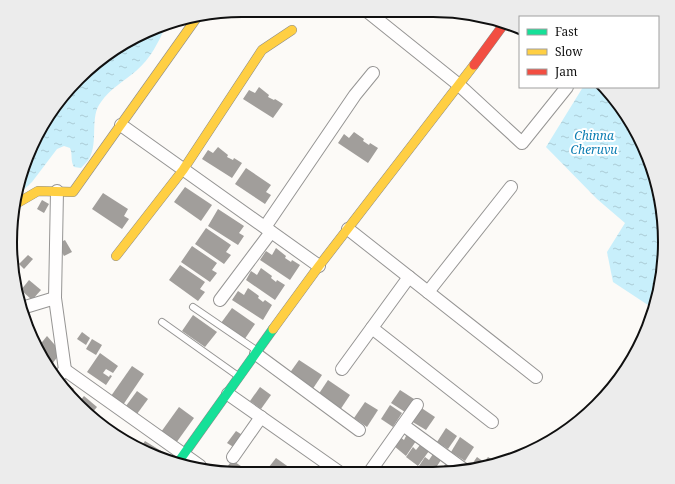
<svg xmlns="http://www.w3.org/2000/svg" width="675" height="484" font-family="'Noto Serif',serif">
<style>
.water{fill:url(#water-ripples)}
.building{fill:#a19e9b}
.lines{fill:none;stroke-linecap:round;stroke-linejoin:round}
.lane-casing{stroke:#969594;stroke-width:8}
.street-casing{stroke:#969594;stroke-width:14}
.fast-casing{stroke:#8d8c8b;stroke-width:10}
.slow-casing{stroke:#8d8c8b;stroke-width:10}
.jam-casing{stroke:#8d8c8b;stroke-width:10}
.lane{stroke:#fffefe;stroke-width:6}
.street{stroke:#fffefe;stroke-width:12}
.fast{stroke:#16e098;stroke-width:9}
.slow{stroke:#ffcf43;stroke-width:9}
.jam{stroke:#f24e42;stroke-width:9}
.labels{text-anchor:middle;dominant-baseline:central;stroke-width:4;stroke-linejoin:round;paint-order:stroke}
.water-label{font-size:12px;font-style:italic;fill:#0a7db2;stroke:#fff}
.rim{fill:none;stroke:#101010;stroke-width:2}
</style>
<defs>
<pattern id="water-ripples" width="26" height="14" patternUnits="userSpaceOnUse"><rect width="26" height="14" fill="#c8effb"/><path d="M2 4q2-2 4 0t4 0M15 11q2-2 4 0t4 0" fill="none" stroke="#abccd6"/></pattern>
</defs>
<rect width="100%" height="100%" fill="#fcfaf7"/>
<g class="water">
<path d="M 166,25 C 159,42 150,59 136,71 C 124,81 110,89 101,102 C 89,117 99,142 89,159 C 87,162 84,165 81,168 L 74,167 C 70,160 73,155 70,148 L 64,146 L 57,149 L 32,182 L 17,196 L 34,140 L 67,89 L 113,49 Z"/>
<polygon points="583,87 605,87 608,89 653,168 664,257 651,307 613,282 607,252 625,223 597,199 546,147"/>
</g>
<g class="building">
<polygon points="259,87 269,95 268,97 274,100 275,99 283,104 273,118 243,99 249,90 255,93"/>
<polygon points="354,132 364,139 363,141 369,145 370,143 378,148 368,163 338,143 344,134 349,138"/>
<polygon points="218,147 228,155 227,157 233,160 234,158 242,163 232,178 202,159 208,150 213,153"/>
<polygon points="246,168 271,185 266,192 271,195 265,204 235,184"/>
<polygon points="185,187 212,205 201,221 174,202"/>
<polygon points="103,193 128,209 124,216 129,219 122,229 92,209"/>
<polygon points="42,200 49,204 44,213 37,209"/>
<polygon points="218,209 244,226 239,233 244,236 238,245 208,226"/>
<polygon points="206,228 231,245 226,252 231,255 224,264 195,244"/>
<polygon points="65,240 72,252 64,256 57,244"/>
<polygon points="192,246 217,263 212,270 217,273 210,282 181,262"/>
<polygon points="276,248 286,256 285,258 291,262 292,260 300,265 290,280 260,260 266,251 272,255"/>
<polygon points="28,255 33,259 24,269 19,264"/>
<polygon points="180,265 205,282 200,289 205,292 198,301 169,280"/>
<polygon points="261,268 272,276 271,278 276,282 277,280 285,285 275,300 246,280 251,271 257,275"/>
<polygon points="29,280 41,290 32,300 21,290"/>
<polygon points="248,288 259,296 258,298 263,302 265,300 272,305 263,320 232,300 238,291 244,295"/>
<polygon points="232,308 255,324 244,340 221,323"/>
<polygon points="193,315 217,332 205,347 182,331"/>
<polygon points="24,316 34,325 28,332 28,331"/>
<polygon points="82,332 90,338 86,345 77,339"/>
<polygon points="47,336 61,352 50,367 38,347"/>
<polygon points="92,339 102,345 96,355 86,349"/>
<polygon points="100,353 118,366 113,373 106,369 103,373 109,377 110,375 112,376 106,385 87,372"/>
<polygon points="299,360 322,375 312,390 289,374"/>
<polygon points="132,366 144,374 123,405 111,396"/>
<polygon points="61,379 74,389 68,396 59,382"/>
<polygon points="328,380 350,395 340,410 318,395"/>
<polygon points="260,387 271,395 261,409 250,401"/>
<polygon points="400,390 414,399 405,412 391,403"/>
<polygon points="137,391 148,399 137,414 126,406"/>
<polygon points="84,396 97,407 92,413 78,403"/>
<polygon points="365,402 378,410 367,427 354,418"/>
<polygon points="390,405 402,413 393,427 381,419"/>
<polygon points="179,407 194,418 176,443 161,432"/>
<polygon points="420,407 435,417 426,430 411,421"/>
<polygon points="446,428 457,436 448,449 437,442"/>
<polygon points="236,431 244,436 235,448 227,443"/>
<polygon points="407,434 416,441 406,456 394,446 400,437 404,440"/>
<polygon points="460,437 474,447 465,461 451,452"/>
<polygon points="145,441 166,454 164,457 139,450"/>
<polygon points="420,445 429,451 418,466 406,457 413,447 416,450"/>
<polygon points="433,454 441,460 433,472 425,472 426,471 419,466 425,457 429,460"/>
<polygon points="477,457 484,462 488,457 493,460 490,465 474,469 470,467"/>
<polygon points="276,458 297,473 267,473 265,472"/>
<polygon points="232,460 251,473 223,473"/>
<polygon points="446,463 454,469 452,472 434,472 438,466 442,469"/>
</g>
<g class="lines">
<defs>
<g id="lane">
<polyline points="193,307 256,350"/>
<polyline points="162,322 238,376"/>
</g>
<g id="street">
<polyline points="368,12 459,85 522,143 567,87"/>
<polyline points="121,125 319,266"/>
<polyline points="57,191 55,298 65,370 57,378"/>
<polyline points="265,227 355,95 373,73"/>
<polyline points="348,229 536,377"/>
<polyline points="428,292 511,187"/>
<polyline points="220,300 271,232"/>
<polyline points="22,308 55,298"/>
<polyline points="372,328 492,422"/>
<polyline points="256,354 359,430"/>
<polyline points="342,369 409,277"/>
<polyline points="65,370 200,466"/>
<polyline points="228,394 339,472"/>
<polyline points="403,425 466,471"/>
<polyline points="233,457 261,417"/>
<polyline points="369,473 417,405"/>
</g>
<polyline id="fast" points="179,461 273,329"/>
<g id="slow">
<polyline points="14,205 38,191 73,192 198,16"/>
<polyline points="116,256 183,170 262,50 292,30"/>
<polyline points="273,329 319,266 474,65"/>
</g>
<polyline id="jam" points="474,65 504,24"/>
</defs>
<use href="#lane" class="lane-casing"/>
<use href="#street" class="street-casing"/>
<use href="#fast" class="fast-casing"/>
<use href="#slow" class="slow-casing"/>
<use href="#jam" class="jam-casing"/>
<use href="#lane" class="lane"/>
<use href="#street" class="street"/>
<use href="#fast" class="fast"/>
<use href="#slow" class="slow"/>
<use href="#jam" class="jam"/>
</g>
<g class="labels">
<g class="water-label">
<text x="594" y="135">Chinna<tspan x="594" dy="14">Cheruvu</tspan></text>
</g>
</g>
<path d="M0 0H675V484H0ZM242 17H433A225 225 0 0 1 658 242V242A225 225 0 0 1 433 467H242A225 225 0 0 1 17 242V242A225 225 0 0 1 242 17Z" fill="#ececec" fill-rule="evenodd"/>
<path class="rim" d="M242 17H433A225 225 0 0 1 658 242V242A225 225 0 0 1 433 467H242A225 225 0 0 1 17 242V242A225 225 0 0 1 242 17Z"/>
<rect x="519" y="16" width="140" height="72" fill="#ffffff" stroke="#9f9f9f"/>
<rect x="527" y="29" width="20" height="6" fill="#16e098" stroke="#9f9f9f"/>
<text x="555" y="36" font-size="12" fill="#101010">Fast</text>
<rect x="527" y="49" width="20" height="6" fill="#ffcf43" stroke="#9f9f9f"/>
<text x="555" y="56" font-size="12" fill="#101010">Slow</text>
<rect x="527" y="69" width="20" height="6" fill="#f24e42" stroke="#9f9f9f"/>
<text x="555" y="76" font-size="12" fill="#101010">Jam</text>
</svg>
